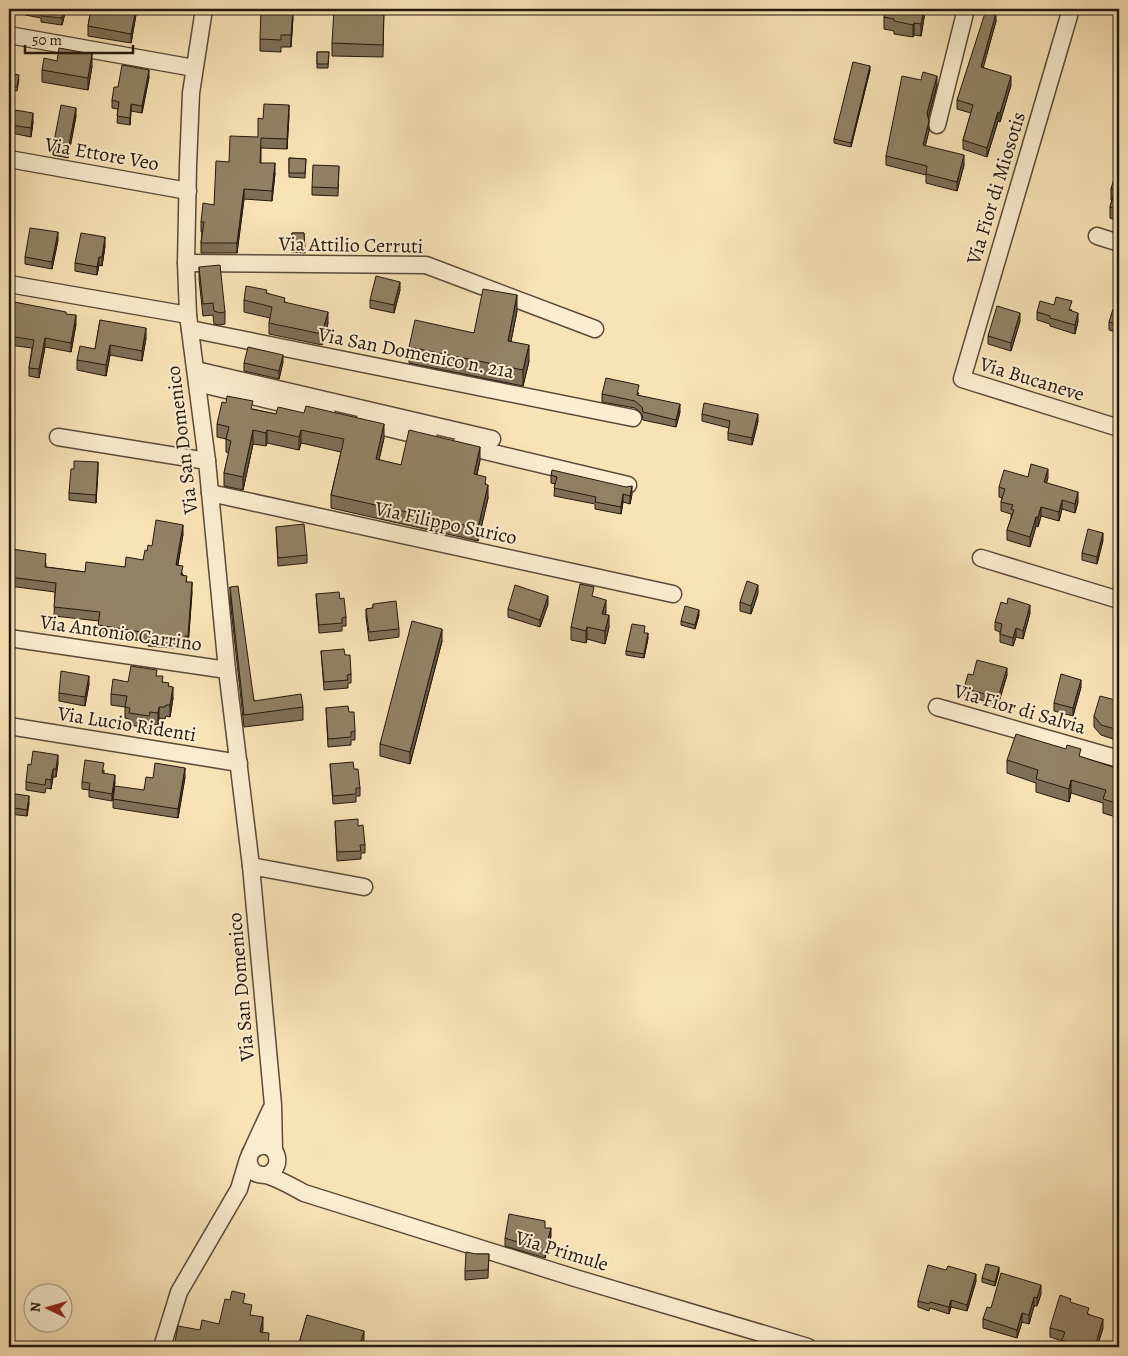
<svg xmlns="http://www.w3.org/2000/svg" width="1128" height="1356" font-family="Alegreya,serif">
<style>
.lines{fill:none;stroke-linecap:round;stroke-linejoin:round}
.minor-casing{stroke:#594b38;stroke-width:19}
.minor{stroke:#faedd0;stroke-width:16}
.wall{fill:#7e7057;stroke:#24180d}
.shaded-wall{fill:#665b47;stroke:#24180d}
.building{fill:#928265;stroke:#24180d}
.labels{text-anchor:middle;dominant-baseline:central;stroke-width:4;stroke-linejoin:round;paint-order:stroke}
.street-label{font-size:20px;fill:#24180d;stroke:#faedd0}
</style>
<rect width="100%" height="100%" fill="#f8e3b7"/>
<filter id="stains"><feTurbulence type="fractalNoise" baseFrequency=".004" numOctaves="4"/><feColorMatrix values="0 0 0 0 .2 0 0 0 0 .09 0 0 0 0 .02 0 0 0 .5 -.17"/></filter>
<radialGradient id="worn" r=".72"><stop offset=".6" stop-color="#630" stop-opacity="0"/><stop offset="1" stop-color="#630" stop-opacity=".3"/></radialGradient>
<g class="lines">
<defs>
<g id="minor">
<polyline points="204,9 191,93 188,166 186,263 188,315 207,461 227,670 251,866 273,1105 274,1150"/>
<polyline points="1071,9 962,379 1119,428"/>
<polyline points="9,35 194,68"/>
<polyline points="937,125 966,9"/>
<polyline points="9,159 188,191"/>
<polyline points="1097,236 1119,243"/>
<polyline points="186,263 426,265 595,329"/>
<polyline points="9,284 188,315"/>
<polyline points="190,329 633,418"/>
<polyline points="196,370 492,439"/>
<polyline points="197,383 327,414"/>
<polyline points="363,422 429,438"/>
<polyline points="58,437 207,461"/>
<polyline points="460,445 628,485"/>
<polyline points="210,493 673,594"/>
<polyline points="981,558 1119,600"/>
<polyline points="9,638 227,670"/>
<polyline points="937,707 1119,759"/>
<polyline points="9,726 239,763"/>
<polyline points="251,866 364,887"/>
<polyline points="252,1150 271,1109"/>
<path d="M 267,1175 C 286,1166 276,1140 258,1147 C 247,1151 246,1165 254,1172 C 259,1176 264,1174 269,1176 C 281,1180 293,1187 304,1193 L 575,1278 L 808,1347"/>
<polyline points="162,1347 179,1292 239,1189 248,1159"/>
</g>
</defs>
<use href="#minor" class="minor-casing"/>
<use href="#minor" class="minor"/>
</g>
<g class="wall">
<polygon points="25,9 66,9 62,25 41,22 41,18 25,15"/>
<polygon points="91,9 137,9 131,43 88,36 88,26"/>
<polygon points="384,9 383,57 332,56 332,43"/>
<polygon points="925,9 925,12 921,36 914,35 913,37 894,34 894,31 884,29 884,17"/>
<polygon points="293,17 291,47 281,47 281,52 260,51 260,39"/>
<polygon points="996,21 983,67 1011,85 1000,122 998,121 987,157 963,149 963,140 971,113 957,109 957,100"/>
<polygon points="317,52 329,52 328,68 317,68"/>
<polygon points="92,66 88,90 42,82 42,70"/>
<polygon points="870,70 851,147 834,143 834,139"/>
<polygon points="9,73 19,79 17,91 9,89"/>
<polygon points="149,77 142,113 131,111 130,125 117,123 118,109 112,108 112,100 118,87"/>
<polygon points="937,85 928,118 929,131 925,146 964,165 957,191 926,183 926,175 886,165 886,156"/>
<polygon points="9,109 33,122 31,137 11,133 10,140 9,140"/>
<polygon points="289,115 287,149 261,148 261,163 275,173 272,201 244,199 237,253 201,253 201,243 202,232 201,232 201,222 214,205 229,162 258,137"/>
<polygon points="76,116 68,158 53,155 53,147"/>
<polygon points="289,158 306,159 305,178 289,177"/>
<polygon points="339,166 338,196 312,195 312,187"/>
<polygon points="1119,169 1119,221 1110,218 1110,207 1112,200 1111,200 1111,189"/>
<polygon points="292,233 304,233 305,253 292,252"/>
<polygon points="58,240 52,269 25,264 25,257"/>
<polygon points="105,246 102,266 99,265 97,275 75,271 75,263"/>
<polygon points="199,267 225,312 225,324 220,325 214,324 213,315 203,316 199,279"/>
<polygon points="400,290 394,313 370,308 370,300"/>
<polygon points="267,293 328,323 322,345 269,334 269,323 270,318 244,312 244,300"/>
<polygon points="9,301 66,314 76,324 71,352 45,347 39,378 29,376 29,368 32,348 9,345"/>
<polygon points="1054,305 1072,310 1071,311 1078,321 1075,334 1050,326 1050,324 1037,320 1037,312"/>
<polygon points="517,311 511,341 529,361 523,386 409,363 409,347 474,333"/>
<polygon points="1119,311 1119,333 1109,330 1109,322"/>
<polygon points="100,320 146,338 142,361 110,355 106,376 77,370 77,360 95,349"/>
<polygon points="1020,321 1011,351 988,344 988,336"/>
<polygon points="283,362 279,379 244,371 244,363"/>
<polygon points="639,393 638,395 680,412 676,427 643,420 642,414 635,408 602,402 602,394"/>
<polygon points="253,409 384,438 379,460 401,465 480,460 477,475 486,484 488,498 478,541 331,508 331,495 341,452 301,443 299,450 267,443 266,446 253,444 243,490 224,486 224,473 229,453 226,452 226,439 217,437 217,424"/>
<polygon points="702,414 758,421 752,445 728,440 728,433 729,428 702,421"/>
<polygon points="74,469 98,470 96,503 69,500 69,493"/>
<polygon points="551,475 632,494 630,504 623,502 621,514 595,509 595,504 554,496 555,484 551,483"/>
<polygon points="1028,477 1048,478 1046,483 1078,502 1075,513 1062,509 1059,521 1041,516 1038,527 1036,526 1030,547 1007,540 1007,530 1011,518 1011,514 1001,511 1001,502 1002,498 999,497 999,487"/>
<polygon points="276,527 307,555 307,563 278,566"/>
<polygon points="183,534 178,565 192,592 188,646 185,645 185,649 148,646 148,642 98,634 99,621 54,616 55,592 9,586 9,556 46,563 46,567 85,572 125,567 143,560 147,551 152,546"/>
<polygon points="1103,540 1097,564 1082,560 1082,553"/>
<polygon points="1119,562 1119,578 1117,577 1117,570"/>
<polygon points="230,587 254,701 303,707 303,720 244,727 230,599"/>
<polygon points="758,593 751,614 740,611 740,602"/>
<polygon points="316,594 340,599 346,617 346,626 342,626 342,631 319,633"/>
<polygon points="373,604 399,629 399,637 369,641 366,617 366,609 373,608"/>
<polygon points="548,604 540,627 508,617 508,609"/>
<polygon points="606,612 605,614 609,627 605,644 587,639 586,643 571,640 571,627"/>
<polygon points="1030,613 1023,639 1016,637 1013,646 1000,642 1000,632 995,630 995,622"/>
<polygon points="699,615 695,629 681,625 681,621"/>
<polygon points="645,633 648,638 644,658 626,655 626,651"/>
<polygon points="442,641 410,764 380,756 380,744"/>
<polygon points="321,651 345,655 351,674 351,683 348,683 348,688 324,690"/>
<polygon points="973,675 1007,675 998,705 964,695 964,688"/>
<polygon points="157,676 163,682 169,686 173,698 170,717 166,716 165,719 159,718 158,725 150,724 149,728 129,725 129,719 125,718 125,707 111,705 111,694 128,682"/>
<polygon points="89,684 85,706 59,701 59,693"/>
<polygon points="1081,687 1073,716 1054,711 1054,703"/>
<polygon points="1119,701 1119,741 1101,735 1094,727 1094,716"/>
<polygon points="326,708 349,712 355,731 355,740 351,740 351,745 328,747"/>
<polygon points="1081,757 1119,769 1119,818 1103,813 1103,803 1071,793 1069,802 1036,792 1036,783 1007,773 1007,760"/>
<polygon points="58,763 56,777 53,777 51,789 46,788 45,793 26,790 26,782 31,765"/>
<polygon points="330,764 354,769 360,788 360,796 356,796 356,802 333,804"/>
<polygon points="104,770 104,774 115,782 112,801 89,797 89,790 82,789 82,782"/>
<polygon points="185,777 178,818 113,808 113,799 144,790 153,778"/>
<polygon points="9,793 29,803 27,816 9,814"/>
<polygon points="335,821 358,826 365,845 365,853 361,853 361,859 337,861"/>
<polygon points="545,1228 551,1236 545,1258 505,1246 505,1238"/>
<polygon points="476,1254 489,1254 488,1278 465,1280 465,1271"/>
<polygon points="999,1271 995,1286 982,1282 982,1278"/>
<polygon points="976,1281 967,1311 951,1307 949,1314 930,1308 929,1311 918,1307 918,1301"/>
<polygon points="1041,1294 1037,1306 1034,1306 1029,1324 1022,1322 1017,1338 983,1328 983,1319 991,1308"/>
<polygon points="1071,1303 1089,1314 1103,1328 1097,1347 1062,1347 1062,1341 1050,1337 1050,1328"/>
<polygon points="307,1315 364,1347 298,1347"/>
</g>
<g class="shaded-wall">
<polygon points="64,9 66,9 62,25 62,18"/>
<polygon points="136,9 137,9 131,43 131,34"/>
<polygon points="293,9 293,17 291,47 291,35"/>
<polygon points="924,9 925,9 925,12 921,36 921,24"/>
<polygon points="996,13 996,21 981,76 981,67"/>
<polygon points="914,23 914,35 913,37 913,25"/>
<polygon points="92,54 92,66 88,90 88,78"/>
<polygon points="870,66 870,70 851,147 851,143"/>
<polygon points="149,70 149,77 142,113 142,106"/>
<polygon points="937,76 937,85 927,123 927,113"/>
<polygon points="1011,76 1011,85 1000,122 1000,113"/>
<polygon points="131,104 131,111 130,125 130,118"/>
<polygon points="289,105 289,115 287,149 287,139"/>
<polygon points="76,108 76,116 68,158 68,150"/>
<polygon points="998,112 998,121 987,157 987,148"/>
<polygon points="33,113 33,122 31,137 31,128"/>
<polygon points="929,121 929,131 923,155 923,145"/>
<polygon points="11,125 11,133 10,140 10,132"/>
<polygon points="964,155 964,165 957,191 957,182"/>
<polygon points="275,163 275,173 272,201 272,191"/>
<polygon points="244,189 244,199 237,253 237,243"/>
<polygon points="58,232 58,240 52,269 52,262"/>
<polygon points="105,237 105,246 102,266 102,257"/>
<polygon points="99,257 99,265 97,275 97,267"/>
<polygon points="400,282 400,290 394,313 394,305"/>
<polygon points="517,295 517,311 508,356 508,341"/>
<polygon points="328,312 328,323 322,345 322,334"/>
<polygon points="1020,313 1020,321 1011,351 1011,343"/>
<polygon points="1078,313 1078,321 1075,334 1075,325"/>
<polygon points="76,315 76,324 71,352 71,343"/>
<polygon points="146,328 146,338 142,361 142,351"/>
<polygon points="45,338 45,347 39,378 39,369"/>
<polygon points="110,345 110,355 106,376 106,365"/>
<polygon points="529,345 529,361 523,386 523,370"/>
<polygon points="283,355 283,362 279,379 279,371"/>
<polygon points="680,404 680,412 676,427 676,420"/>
<polygon points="758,414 758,421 752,445 752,438"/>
<polygon points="384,424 384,438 376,472 376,459"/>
<polygon points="253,430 253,444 243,490 243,477"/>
<polygon points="267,430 267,443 266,446 266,433"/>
<polygon points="301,430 301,443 299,450 299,437"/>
<polygon points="480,447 480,460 474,487 474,474"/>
<polygon points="98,462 98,470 96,503 96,495"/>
<polygon points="1048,469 1048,478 1044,491 1044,482"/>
<polygon points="488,485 488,498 478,541 478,528"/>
<polygon points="632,486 632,494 630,504 630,496"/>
<polygon points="1078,492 1078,502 1075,513 1075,504"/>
<polygon points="623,494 623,502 621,514 621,507"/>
<polygon points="1062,500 1062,509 1059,521 1059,512"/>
<polygon points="1041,507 1041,516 1038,527 1038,517"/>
<polygon points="1036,517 1036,526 1030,547 1030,537"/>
<polygon points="183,525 183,534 176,574 176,565"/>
<polygon points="1103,533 1103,540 1097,564 1097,557"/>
<polygon points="192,582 192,592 188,646 188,636"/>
<polygon points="758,585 758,593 751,614 751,606"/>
<polygon points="548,596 548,604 540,627 540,620"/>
<polygon points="606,600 606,612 602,626 602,614"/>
<polygon points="1030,605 1030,613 1023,639 1023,631"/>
<polygon points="699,610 699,615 695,629 695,625"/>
<polygon points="609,615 609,627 605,644 605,631"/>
<polygon points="587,627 587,639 586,643 586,631"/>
<polygon points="1016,628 1016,637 1013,646 1013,638"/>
<polygon points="442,629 442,641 410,764 410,752"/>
<polygon points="648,633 648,638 644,658 644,654"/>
<polygon points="1007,668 1007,675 998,705 998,698"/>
<polygon points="89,676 89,684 85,706 85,697"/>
<polygon points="1081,680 1081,687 1073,716 1073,708"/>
<polygon points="173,687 173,698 170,717 170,705"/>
<polygon points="159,707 159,718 158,725 158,713"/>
<polygon points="58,755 58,763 56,777 56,769"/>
<polygon points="185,768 185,777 178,818 178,809"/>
<polygon points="53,769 53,777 51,789 51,780"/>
<polygon points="115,775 115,782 112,801 112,794"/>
<polygon points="1071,780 1071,793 1069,802 1069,789"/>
<polygon points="29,796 29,803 27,816 27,810"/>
<polygon points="551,1228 551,1236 545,1258 545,1251"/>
<polygon points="999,1267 999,1271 995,1286 995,1282"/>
<polygon points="976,1274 976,1281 967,1311 967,1305"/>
<polygon points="1041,1285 1041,1294 1037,1306 1037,1298"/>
<polygon points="1034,1297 1034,1306 1029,1324 1029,1315"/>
<polygon points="951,1300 951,1307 949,1314 949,1307"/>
<polygon points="1022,1313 1022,1322 1017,1338 1017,1330"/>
<polygon points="263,1317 263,1330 260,1345 260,1332"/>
<polygon points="1103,1319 1103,1328 1097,1347 1095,1347"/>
<polygon points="364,1331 364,1347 359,1347"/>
</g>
<g class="building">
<polygon points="29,9 64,9 62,18 41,16 42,11"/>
<polygon points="91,9 136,9 131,34 88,26"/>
<polygon points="261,9 293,9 291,35 281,35 281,40 260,39"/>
<polygon points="334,9 384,9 383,45 332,43"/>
<polygon points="885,9 924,9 921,24 914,23 913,25 894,21 894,19 884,17"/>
<polygon points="986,10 996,13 981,67 1011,76 1000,113 998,112 987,148 963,140 973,105 957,100"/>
<polygon points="59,48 92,54 88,78 42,70 44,58 57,61"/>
<polygon points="317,52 329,52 328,64 317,64"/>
<polygon points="853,62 870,66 851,143 834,139"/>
<polygon points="122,65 149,70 142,106 131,104 130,118 117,116 119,102 112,100 114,87 118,87"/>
<polygon points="923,72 937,76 927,113 929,121 923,145 964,155 957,182 926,174 927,166 886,156 902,76 921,80"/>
<polygon points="9,73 19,75 17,87 9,85"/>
<polygon points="264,104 289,105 287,139 261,138 260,163 275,163 272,191 244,189 237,243 201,243 204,222 201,222 203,203 214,205 216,161 229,162 230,136 258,137 258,118 263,119"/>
<polygon points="61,105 76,108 68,150 53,147"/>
<polygon points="9,109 33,113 31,128 11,125 10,132 9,131"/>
<polygon points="289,158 306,159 305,173 289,173"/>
<polygon points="313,165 339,166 338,188 312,187"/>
<polygon points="1117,168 1119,169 1119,210 1110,207 1115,190 1111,189"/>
<polygon points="30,228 58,232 52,262 25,257"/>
<polygon points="81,233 105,237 102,257 99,257 97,267 75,263"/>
<polygon points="292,233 304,233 305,249 292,248"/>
<polygon points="220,265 225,312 220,313 214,311 213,303 203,304 199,267"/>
<polygon points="376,276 400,282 394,305 370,300"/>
<polygon points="246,286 267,290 266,293 285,298 284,302 328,312 322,334 269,323 272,307 244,300"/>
<polygon points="483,289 517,295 508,341 529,345 523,370 409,347 415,320 474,333"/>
<polygon points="1056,297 1072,301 1069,310 1078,313 1075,325 1050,318 1050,316 1037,312 1040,301 1054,305"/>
<polygon points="9,301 66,312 66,314 76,315 71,343 45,338 39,369 29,368 34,340 9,336"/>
<polygon points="997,306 1020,313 1011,343 988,336"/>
<polygon points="1113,309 1119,311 1119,325 1109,322"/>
<polygon points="100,320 146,328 142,351 110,345 106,365 77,360 80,346 95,349"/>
<polygon points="248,347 283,355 279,371 244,363"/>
<polygon points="606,378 639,385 637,395 680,404 676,420 643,412 642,407 635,401 602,394"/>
<polygon points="227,396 253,401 251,409 276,414 278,407 304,413 306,406 384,424 376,459 401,465 409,430 480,447 474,474 486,477 485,484 488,485 478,528 331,495 344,439 301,430 299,437 267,430 266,433 253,430 243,477 224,473 231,441 226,439 229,427 217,424 222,402 226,403"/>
<polygon points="704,403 758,414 752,438 728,433 730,421 702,414"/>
<polygon points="74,461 98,462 96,495 69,493 71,469 74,469"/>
<polygon points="1031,464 1048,469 1044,482 1078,492 1075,504 1062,500 1059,512 1041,507 1038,517 1036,517 1030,537 1007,530 1014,510 1011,509 1013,505 1001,502 1005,489 999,487 1004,470 1028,477"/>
<polygon points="552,470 626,487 632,486 630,496 623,494 621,507 595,502 596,497 554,488 557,477 551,475"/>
<polygon points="156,520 183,525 176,565 183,566 181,575 187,576 186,582 192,582 188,636 185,636 185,640 148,637 148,633 98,625 100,612 54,607 56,583 9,577 9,556 11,556 12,549 46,554 45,567 85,572 86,562 125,567 126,557 143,560 145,550 147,551 148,545 152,546"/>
<polygon points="304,524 307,555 278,558 276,527"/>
<polygon points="1088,529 1103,533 1097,557 1082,553"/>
<polygon points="1119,562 1119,571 1117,570"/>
<polygon points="747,581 758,585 751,606 740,602"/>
<polygon points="580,584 594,587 592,596 606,600 602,614 609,615 605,631 587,627 586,631 571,627"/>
<polygon points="515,585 548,596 540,620 508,609"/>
<polygon points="238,586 254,701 301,694 303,707 244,715 230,587"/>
<polygon points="339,592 340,599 344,598 346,617 342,618 342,623 319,625 316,594"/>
<polygon points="1008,598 1030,605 1023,631 1016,628 1013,638 1000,634 1002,624 995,622 1001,602 1007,604"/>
<polygon points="396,601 399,629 369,632 366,609 373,608 373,604"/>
<polygon points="685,606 699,610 695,625 681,621"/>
<polygon points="412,621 442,629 410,752 380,744"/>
<polygon points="632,624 645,626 644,633 648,633 644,654 626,651"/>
<polygon points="344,649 345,655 350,655 351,674 347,675 348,680 324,682 321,651"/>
<polygon points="977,660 1007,668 998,698 964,688 968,674 973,675"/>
<polygon points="131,666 157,670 156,676 163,676 162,682 169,683 168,686 173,687 170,705 166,705 165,707 159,707 158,713 150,712 149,716 129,713 130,708 125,707 127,696 111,694 113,679 128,682"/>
<polygon points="61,671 89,676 85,697 59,693"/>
<polygon points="1061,674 1081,680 1073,708 1054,703"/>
<polygon points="1100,696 1119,701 1119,730 1101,725 1094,716"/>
<polygon points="348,706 349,712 354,712 355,731 351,732 351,737 328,739 326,708"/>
<polygon points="1016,734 1066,749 1067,745 1081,749 1079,756 1119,769 1119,804 1103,799 1106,790 1071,780 1069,789 1036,779 1038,770 1007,760"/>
<polygon points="33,751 58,755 56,769 53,769 51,780 46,779 45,785 26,782 28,764 31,765"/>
<polygon points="85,760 104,763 102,773 115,775 112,794 89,790 90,783 82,782"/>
<polygon points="353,762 354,769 358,769 360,788 356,788 356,794 333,796 330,764"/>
<polygon points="155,763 185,768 178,809 113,799 115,786 144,790 146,777 153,778"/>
<polygon points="9,793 29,796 27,810 9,807"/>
<polygon points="358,819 358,826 363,825 365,845 360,845 361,851 337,852 335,821"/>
<polygon points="509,1214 545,1221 545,1228 551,1228 545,1251 505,1238"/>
<polygon points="466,1252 476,1254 489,1254 488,1270 465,1271"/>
<polygon points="986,1264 999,1267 995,1282 982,1278"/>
<polygon points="928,1265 946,1270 948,1266 976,1274 967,1305 951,1300 949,1307 930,1302 929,1304 918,1301"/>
<polygon points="1001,1273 1041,1285 1037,1298 1034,1297 1029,1315 1022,1313 1017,1330 983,1319 987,1307 991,1308"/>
<polygon points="232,1291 245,1294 243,1303 252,1305 250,1315 263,1317 260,1332 269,1333 268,1347 174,1347 178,1326 200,1330 202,1320 219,1324 225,1299 230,1300"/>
<polygon points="1060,1295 1071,1299 1070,1302 1089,1308 1087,1314 1103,1319 1095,1347 1081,1347 1081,1346 1062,1340 1065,1332 1050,1328"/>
<polygon points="307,1315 364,1331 359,1347 347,1347 329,1342 327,1347 298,1347"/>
</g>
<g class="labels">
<g class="street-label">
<text transform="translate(102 154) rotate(10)">Via Ettore Veo</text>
<text transform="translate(996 188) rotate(-73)">Via Fior di Miosotis</text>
<text transform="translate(351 245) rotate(1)">Via Attilio Cerruti</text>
<text transform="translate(416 353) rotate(11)">Via San Domenico n. 21a</text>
<text transform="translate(1032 379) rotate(17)">Via Bucaneve</text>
<text transform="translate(182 440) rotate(-97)">Via San Domenico</text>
<text transform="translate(446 523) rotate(12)">Via Filippo Surico</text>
<text transform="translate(121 633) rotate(8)">Via Antonio Carrino</text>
<text transform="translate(1020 709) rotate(16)">Via Fior di Salvia</text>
<text transform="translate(127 724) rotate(9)">Via Lucio Ridenti</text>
<text transform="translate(241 987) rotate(-95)">Via San Domenico</text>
<text transform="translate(562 1251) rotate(17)">Via Primule</text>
</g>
</g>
<rect width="1128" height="1356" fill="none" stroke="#f8e3b7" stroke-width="30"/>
<rect x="10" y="10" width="1108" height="1336" fill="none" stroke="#24180d" stroke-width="2.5"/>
<rect x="15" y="15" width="1098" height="1326" fill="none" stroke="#24180d"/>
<g transform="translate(48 1308) rotate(275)"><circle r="24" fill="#faedd0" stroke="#a49882"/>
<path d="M0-4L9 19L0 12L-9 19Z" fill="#8f2418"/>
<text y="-8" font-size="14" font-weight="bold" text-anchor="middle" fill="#24180d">N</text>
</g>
<path d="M25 45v8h108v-8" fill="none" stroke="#24180d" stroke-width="2.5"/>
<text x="32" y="45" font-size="15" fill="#24180d" stroke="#faedd0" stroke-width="4" paint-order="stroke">50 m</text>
<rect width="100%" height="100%" filter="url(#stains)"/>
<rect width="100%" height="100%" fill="url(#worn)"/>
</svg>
